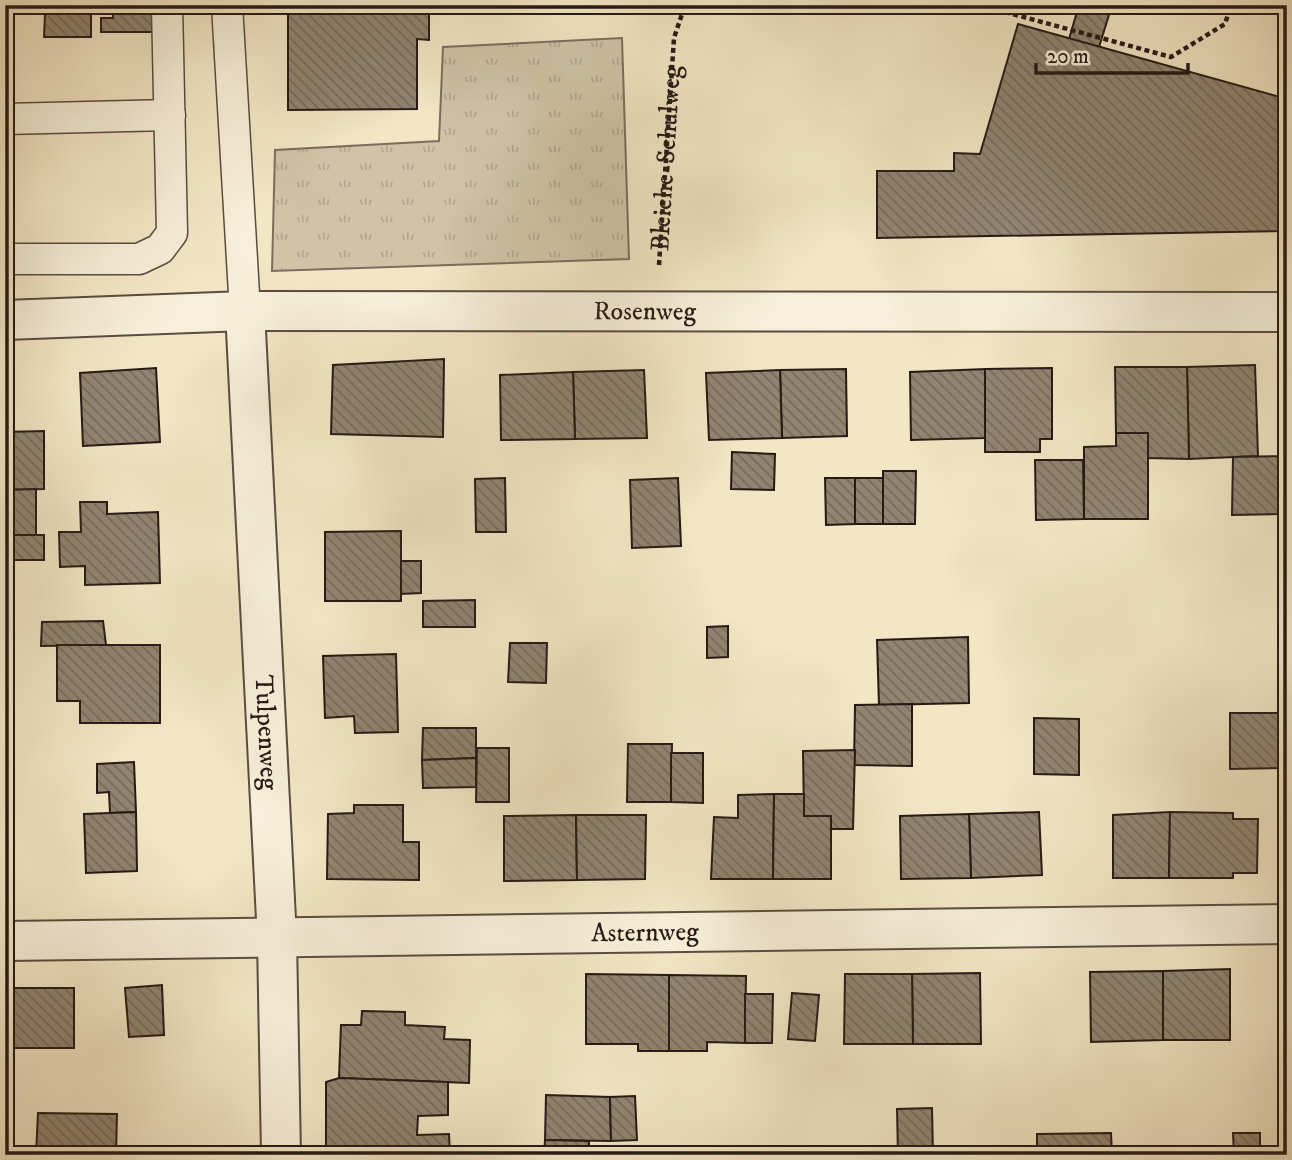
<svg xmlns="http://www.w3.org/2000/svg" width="1292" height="1160" font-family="'IM FELL DW Pica',serif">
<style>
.park{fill:url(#park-tufts);stroke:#7b6e5e;stroke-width:2}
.building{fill:url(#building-back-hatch);stroke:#261a15;stroke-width:2}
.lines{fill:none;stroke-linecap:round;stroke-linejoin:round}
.lane-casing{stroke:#594d41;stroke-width:33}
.street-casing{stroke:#594d41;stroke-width:42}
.path{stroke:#261a15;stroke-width:4.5;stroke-dasharray:5 3.5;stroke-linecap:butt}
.lane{stroke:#f7efd9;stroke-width:30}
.street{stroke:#f7efd9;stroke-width:38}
.labels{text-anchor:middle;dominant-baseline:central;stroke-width:7;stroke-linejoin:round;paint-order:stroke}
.street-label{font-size:26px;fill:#261a15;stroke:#f7efd9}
</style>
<defs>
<pattern id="park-tufts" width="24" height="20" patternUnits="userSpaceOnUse" patternTransform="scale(1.75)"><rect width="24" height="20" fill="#d0c3a7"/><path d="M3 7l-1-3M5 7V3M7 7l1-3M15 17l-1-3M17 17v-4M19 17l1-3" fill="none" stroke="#b2a78f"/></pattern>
<pattern id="building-back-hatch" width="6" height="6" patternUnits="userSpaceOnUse" patternTransform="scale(1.75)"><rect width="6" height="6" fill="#918471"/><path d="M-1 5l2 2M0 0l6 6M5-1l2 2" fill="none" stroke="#766b5c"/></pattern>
</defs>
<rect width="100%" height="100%" fill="#f3e6c5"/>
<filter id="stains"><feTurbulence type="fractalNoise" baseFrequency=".00286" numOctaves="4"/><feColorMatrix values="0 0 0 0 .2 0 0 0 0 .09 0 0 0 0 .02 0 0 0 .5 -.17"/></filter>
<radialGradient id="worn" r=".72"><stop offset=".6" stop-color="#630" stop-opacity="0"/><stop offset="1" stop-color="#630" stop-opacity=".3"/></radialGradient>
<polygon class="park" points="622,38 629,259 272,271 275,150 439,141 443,47"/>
<g class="building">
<polygon points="5,5 91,5 91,37 44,37 45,14 5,14"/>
<polygon points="113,5 157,5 157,32 101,32 101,18 113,18"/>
<polygon points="288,5 429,5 429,40 417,39 417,109 288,110"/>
<polygon points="1079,5 1112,5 1099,47 1069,39"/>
<polygon points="1018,24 1287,99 1287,231 877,238 877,171 954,171 954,153 980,154"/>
<polygon points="444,359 443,437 331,434 333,365"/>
<polygon points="1255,365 1258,456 1189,459 1187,367"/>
<polygon points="1115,367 1187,367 1189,459 1147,458 1148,433 1116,433"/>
<polygon points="156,368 160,442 83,446 80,373"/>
<polygon points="1052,368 1052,439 1040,439 1040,452 985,452 985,369"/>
<polygon points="846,369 847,436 782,438 780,370"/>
<polygon points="985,369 985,438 911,440 910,372"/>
<polygon points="644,370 647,438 575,439 573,372"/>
<polygon points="780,370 782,438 709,440 706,373"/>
<polygon points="573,372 575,439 501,440 500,375"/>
<polygon points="44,431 44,489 5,490 5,432"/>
<polygon points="1116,433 1148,433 1148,519 1084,519 1084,447 1116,446"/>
<polygon points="1283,445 1287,446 1287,509 1279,514 1232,515 1233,457 1283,456"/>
<polygon points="732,452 775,454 774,490 731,489"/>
<polygon points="1035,460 1083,460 1084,519 1036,520"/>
<polygon points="883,471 916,471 915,524 883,524"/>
<polygon points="505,478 506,532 476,532 475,479"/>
<polygon points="678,478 681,546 632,548 630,480"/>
<polygon points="825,478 855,478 855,524 826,525"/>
<rect x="855" y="478" width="28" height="46"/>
<polygon points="36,489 36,535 5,535 5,490"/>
<polygon points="80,502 107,502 107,514 158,512 160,583 85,585 85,566 60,567 59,532 81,532"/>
<polygon points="401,531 401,601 325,601 325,532"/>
<rect x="14" y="535" width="30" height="25"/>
<polygon points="401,561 421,561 421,593 401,594"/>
<polygon points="475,600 475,627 423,627 423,601"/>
<polygon points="103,621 106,645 41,646 42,622"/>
<polygon points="728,626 728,657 707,658 707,627"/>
<polygon points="968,637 969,703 879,705 877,640"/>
<polygon points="510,643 547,643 546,683 508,682"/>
<polygon points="57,645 160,645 160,723 80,723 80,701 57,701"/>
<polygon points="396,654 398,732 355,733 354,716 325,718 323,656"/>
<polygon points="912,704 912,766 854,765 855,705"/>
<polygon points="1230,713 1279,713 1279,768 1230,769"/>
<polygon points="1034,718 1079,719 1079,775 1034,774"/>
<polygon points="423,728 476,728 476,758 422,760"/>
<polygon points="628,744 672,744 671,802 627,802"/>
<polygon points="477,748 509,748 509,802 476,802"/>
<polygon points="855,750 853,829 831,829 831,816 804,816 803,751"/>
<polygon points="671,753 703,753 703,803 671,802"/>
<polygon points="476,758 476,787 423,788 422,760"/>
<polygon points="134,762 136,812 110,813 109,792 97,793 97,764"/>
<polygon points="774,794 773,879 711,879 714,817 738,818 738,795"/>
<polygon points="774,794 804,794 804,816 831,816 831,879 773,879"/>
<polygon points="354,805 403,805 403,842 419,842 419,880 327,879 328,814 354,813"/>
<polygon points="136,812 137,871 86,873 84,814"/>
<polygon points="1039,812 1042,875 971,878 969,814"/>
<polygon points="1170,812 1169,878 1113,878 1113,815"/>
<polygon points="1170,812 1233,813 1233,819 1258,819 1257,873 1233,873 1233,878 1169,878"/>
<polygon points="969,814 971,878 901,879 900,816"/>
<polygon points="576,815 577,880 504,881 504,816"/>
<polygon points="576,815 646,815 645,879 577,880"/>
<polygon points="1230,969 1230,1040 1163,1040 1163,971"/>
<polygon points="1163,971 1163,1040 1091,1042 1090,972"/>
<polygon points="980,973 981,1044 913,1044 912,974"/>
<polygon points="586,974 669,975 669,1051 638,1051 638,1044 586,1044"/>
<polygon points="845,974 912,974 913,1044 844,1044"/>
<polygon points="669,975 746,976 745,1043 707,1042 707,1051 669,1051"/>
<rect x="1283" y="981" width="4" height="65"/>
<polygon points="162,985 164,1035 129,1037 125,988"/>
<rect x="5" y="988" width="69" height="60"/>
<polygon points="792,993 819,995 815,1041 788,1039"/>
<polygon points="745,994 773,994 772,1043 745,1043"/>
<polygon points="362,1011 405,1012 405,1025 445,1027 444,1039 470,1040 469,1083 339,1078 341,1025 361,1025"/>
<polygon points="339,1078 448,1082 448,1115 418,1116 417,1135 449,1134 450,1155 326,1155 326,1082"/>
<polygon points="546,1095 610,1097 611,1141 545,1140"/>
<polygon points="635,1096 637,1140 611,1141 610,1097"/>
<polygon points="932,1108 933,1155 898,1155 897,1109"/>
<polygon points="38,1113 117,1114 116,1155 36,1155"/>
<polygon points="1111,1133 1112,1155 1037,1155 1037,1134"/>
<polygon points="1233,1133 1260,1133 1260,1155 1234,1155"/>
<polygon points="545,1140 589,1141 589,1155 544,1155"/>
</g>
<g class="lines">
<defs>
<g id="lane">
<polyline points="227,5 245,311"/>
<polyline points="5,119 170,115"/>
<polyline points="5,259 139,259 160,249 172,233 167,5"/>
</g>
<g id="street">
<path id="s2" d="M 245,311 L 277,939 L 281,1155"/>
<path id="s3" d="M 5,320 L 245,311 L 1287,312"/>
<path id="s4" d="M 5,941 L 1287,924"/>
</g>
</defs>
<use href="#lane" class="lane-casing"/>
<use href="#street" class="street-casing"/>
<g class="path">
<polyline points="1005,12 1171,57 1225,24 1231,5"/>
<path id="s1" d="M 659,265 L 674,38 L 685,5"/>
</g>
<use href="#lane" class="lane"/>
<use href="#street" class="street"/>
</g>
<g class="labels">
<g class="street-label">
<text stroke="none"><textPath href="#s1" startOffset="107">Bleiche-Schulweg</textPath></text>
<text stroke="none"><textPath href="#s3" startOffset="640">Rosenweg</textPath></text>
<text stroke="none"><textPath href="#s2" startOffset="422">Tulpenweg</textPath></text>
<text stroke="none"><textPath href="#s4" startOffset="640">Asternweg</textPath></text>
</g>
</g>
<rect width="1292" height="1160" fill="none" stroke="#f3e6c5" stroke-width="28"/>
<rect x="7" y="7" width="1278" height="1146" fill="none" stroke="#261a15" stroke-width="3.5"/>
<rect x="14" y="14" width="1264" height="1132" fill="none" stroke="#261a15" stroke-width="2"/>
<path d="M1036 63v10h152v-10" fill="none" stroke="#261a15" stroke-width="3.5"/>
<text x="1047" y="63" font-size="21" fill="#261a15" stroke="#f7efd9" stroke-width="5" paint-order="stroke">20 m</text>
<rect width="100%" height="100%" filter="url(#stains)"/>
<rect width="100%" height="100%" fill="url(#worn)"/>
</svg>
